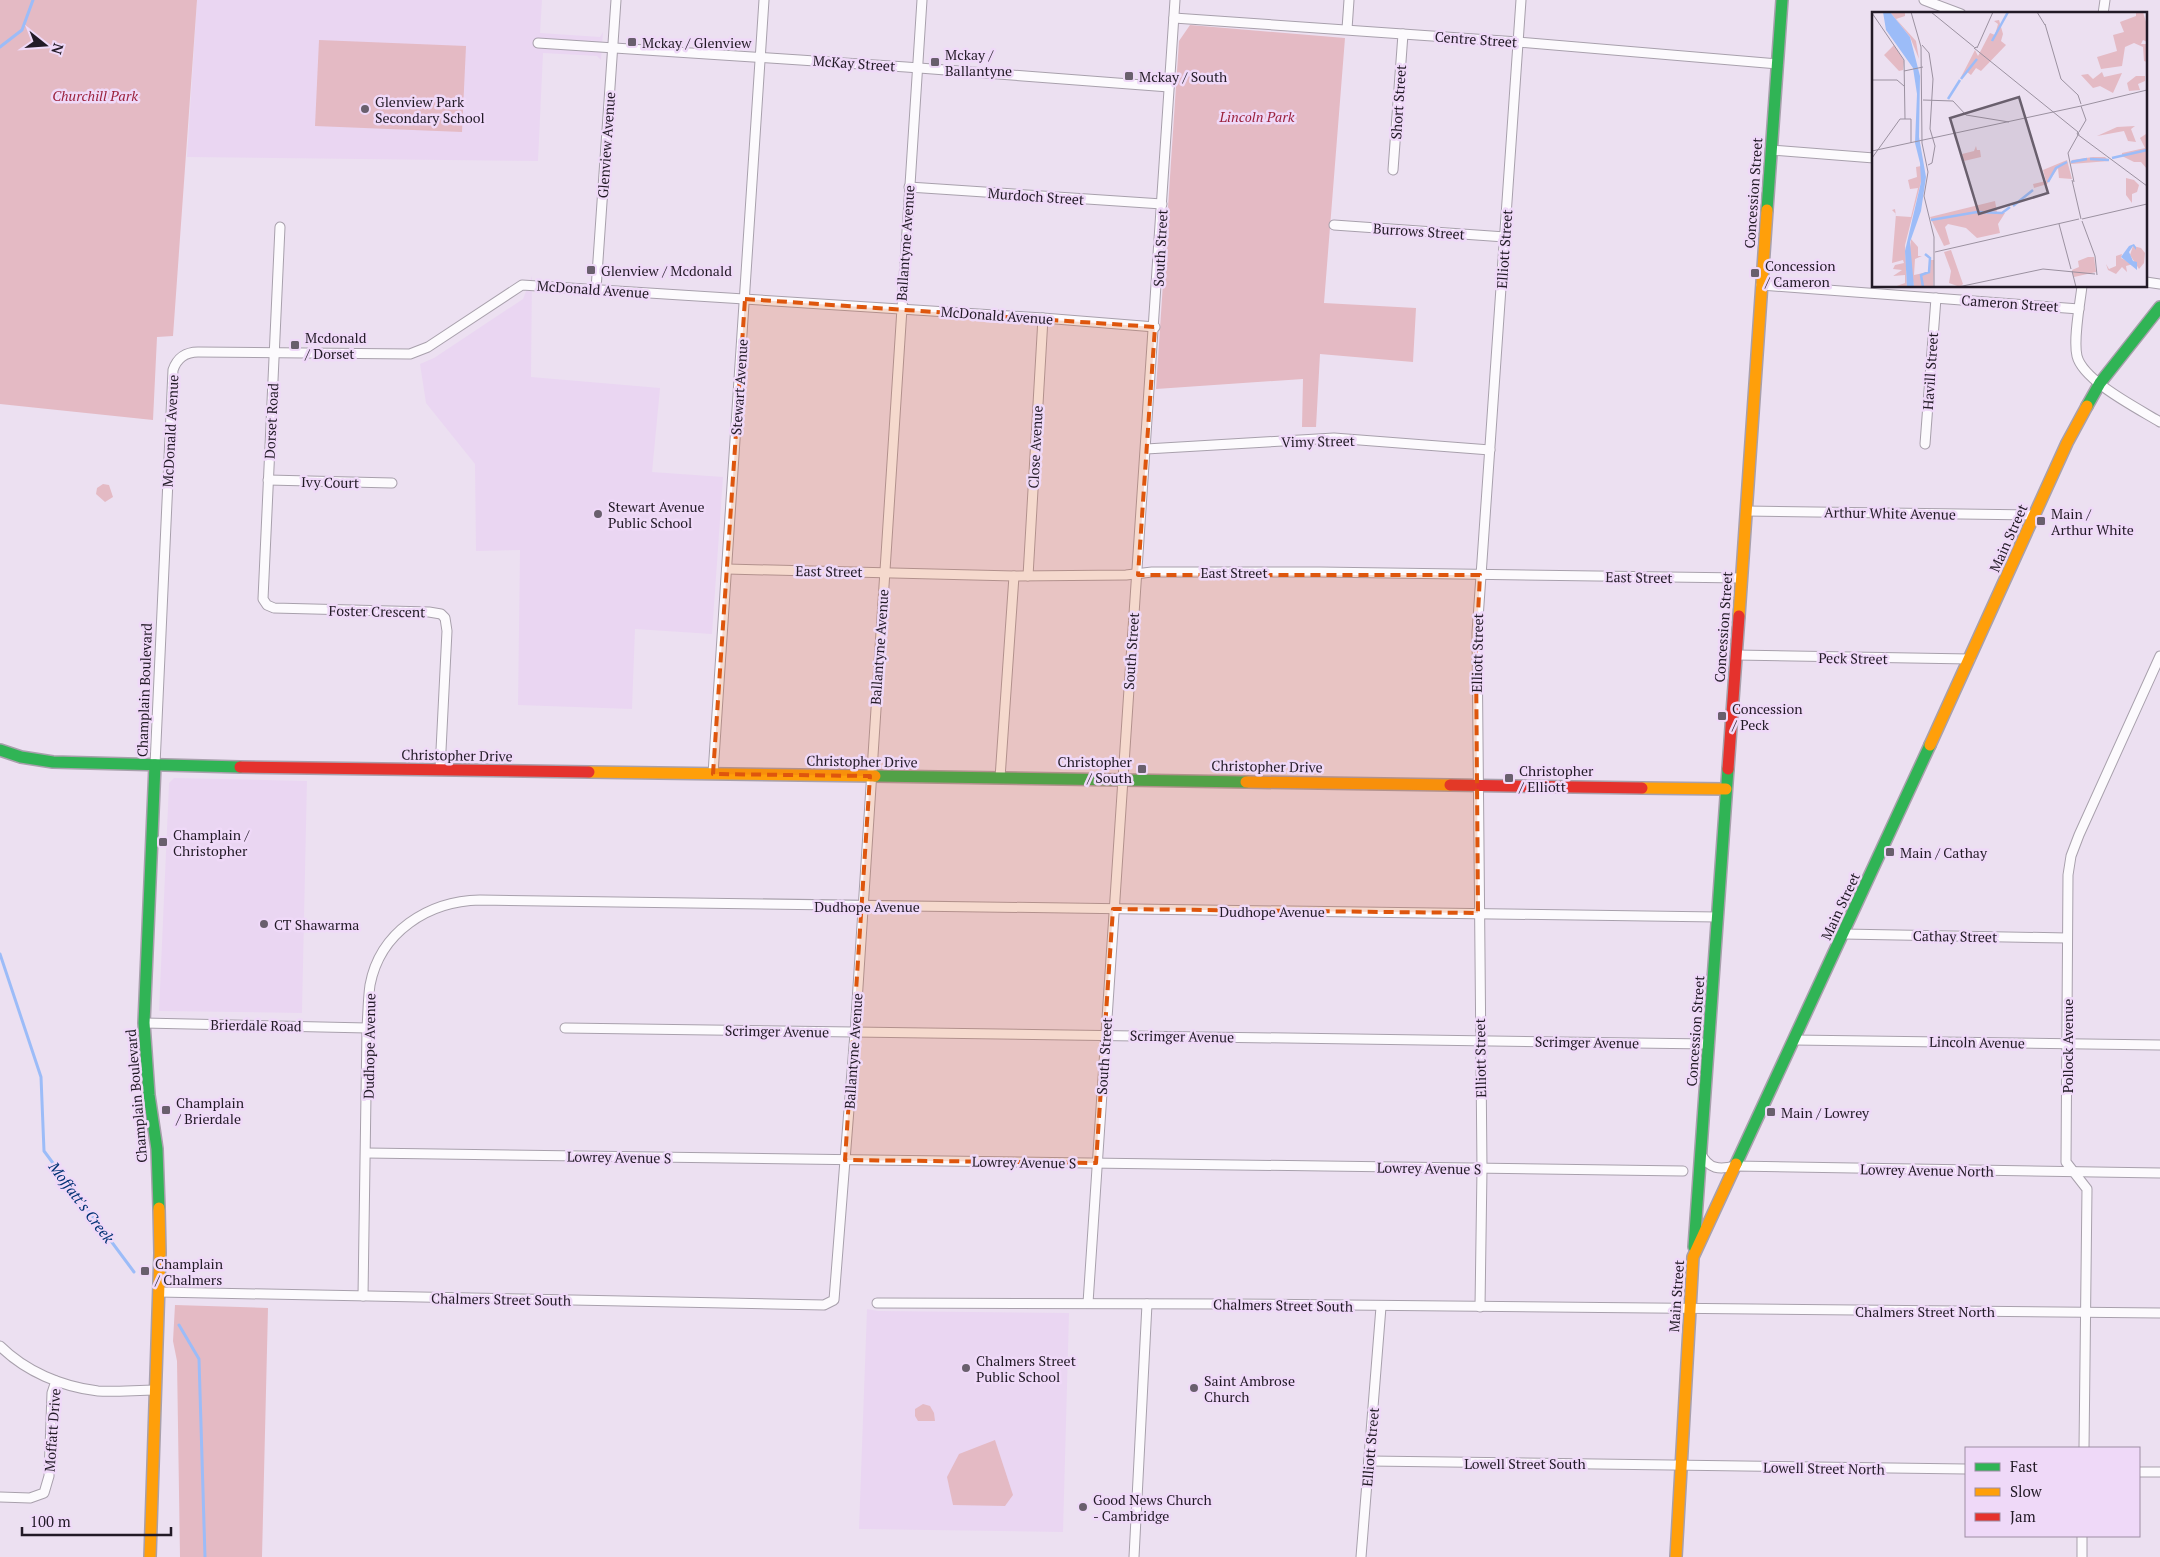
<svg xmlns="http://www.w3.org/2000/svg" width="2160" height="1557" font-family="'PT Serif',serif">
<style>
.built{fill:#ead6f2}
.green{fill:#e4bac4}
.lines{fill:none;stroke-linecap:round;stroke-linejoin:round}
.stream{stroke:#9cbcf8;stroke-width:3}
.street-casing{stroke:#a8a0ac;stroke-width:11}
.fast-casing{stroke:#a8a0ac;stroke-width:14}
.slow-casing{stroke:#a8a0ac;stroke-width:14}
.jam-casing{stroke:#a8a0ac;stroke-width:14}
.street{stroke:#fcfafd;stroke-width:9}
.fast{stroke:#30b455;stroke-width:11}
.slow{stroke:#ff9f0a;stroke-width:11}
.jam{stroke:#e5322d;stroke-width:11}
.marked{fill:#de560d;fill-opacity:0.2;stroke:#de560d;stroke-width:4;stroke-dasharray:10 6;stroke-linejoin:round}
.poi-dot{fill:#695f6d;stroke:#efd9f8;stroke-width:2}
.labels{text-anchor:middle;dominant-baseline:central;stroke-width:5;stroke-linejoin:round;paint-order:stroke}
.street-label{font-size:14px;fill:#221a26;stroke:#efd9f8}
.poi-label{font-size:14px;fill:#221a26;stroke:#efd9f8;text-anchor:start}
.park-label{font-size:14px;font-style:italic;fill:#9b213c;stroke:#efd9f8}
.water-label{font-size:15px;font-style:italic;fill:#013174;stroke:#efd9f8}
.inset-river{fill:none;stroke:#9cbcf8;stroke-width:2.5}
.inset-road{fill:none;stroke:#9b91a0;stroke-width:1}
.view{fill:#695f6d;fill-opacity:0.15;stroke:#695f6d;stroke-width:2.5}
.inset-edge{fill:none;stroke:#221a26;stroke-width:2.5}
</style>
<rect width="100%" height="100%" fill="#ece0f1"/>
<g class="built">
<polygon points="197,0 542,0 540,33 600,37 603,32 601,60 597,56 543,53 538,161 187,157"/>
<polygon points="532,276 531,377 660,388 652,472 723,477 712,634 635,629 632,709 518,705 520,550 476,551 475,464 426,403 420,364 434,358 523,299"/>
<polygon points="174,778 307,781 302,1013 159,1011 169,783"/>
<polygon points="867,1309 878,1311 1069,1313 1063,1532 859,1529"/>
</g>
<g class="green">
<polygon points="0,0 197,0 173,336 157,337 153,420 0,404"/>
<polygon points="1190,25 1345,38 1324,303 1416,308 1413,362 1320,354 1316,427 1302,427 1303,379 1156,389 1179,41"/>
<polygon points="319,40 466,46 462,132 315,126"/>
<polygon points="103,484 109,485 113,497 105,502 96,494 97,488"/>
<polygon points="175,1305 268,1308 262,1557 180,1557 177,1361 173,1341"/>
<polygon points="923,1404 930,1406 934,1413 935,1421 918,1421 915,1416 915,1409"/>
<polygon points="995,1440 1013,1495 1005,1506 953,1505 947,1477 959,1454"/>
</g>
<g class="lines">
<g class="stream">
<polyline points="0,47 22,30 33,0"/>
<polyline points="0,954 41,1077 44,1151 134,1272"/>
<polyline points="179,1325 199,1359 205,1557"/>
</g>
<defs>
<g id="street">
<polyline points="1924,0 1961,14"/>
<polyline points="2103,14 2105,0"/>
<polyline points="1174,18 1518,42 1778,64"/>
<polyline points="1347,29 1349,0"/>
<polyline points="538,43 906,67 1169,87"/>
<polyline points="1771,150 1874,158"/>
<polyline points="1393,170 1403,34"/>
<polyline points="909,187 1162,204"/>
<polyline points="1334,225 1505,237"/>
<polyline points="280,227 263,599 267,605 274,608 429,612 441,614 445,618 447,631 440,770"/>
<polyline points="2146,282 2160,284"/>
<polyline points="1761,285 2079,309"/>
<path d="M 2082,286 C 2080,304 2073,339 2077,356 C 2083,381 2139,409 2160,422"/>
<polyline points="596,289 616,0"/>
<polyline points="1925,444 1936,298"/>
<polyline points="1146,449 1334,438 1490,450"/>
<polyline points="268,480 392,483"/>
<polyline points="1746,511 2035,515"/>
<polyline points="727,569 1014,576 1126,575 1152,572 1320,572 1741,578"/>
<polyline points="1028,576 1043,318"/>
<polyline points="1736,655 1970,659"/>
<path d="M 155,765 L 173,370 C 177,358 186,352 198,352 L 410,354 L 428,347 L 522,285 L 1043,318 L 1155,327"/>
<polyline points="713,774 764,0"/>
<polyline points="1000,778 1014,576"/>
<polyline points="1843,934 2067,938"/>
<polyline points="144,1023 367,1028"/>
<polyline points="565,1028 1709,1044"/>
<polyline points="1794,1040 2160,1045"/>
<polyline points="366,1153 1683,1171"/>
<path d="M 1701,1154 C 1709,1169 1719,1170 1735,1166 L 2160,1173"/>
<polyline points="159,1292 824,1305 834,1300 855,1033 922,0"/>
<path d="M 363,1296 L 367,1028 C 368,1014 368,999 370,985 C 380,932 428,901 480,900 L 1717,917"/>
<polyline points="877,1303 1234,1304 2160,1313"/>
<polyline points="1088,1303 1175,0"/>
<polyline points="1480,1307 1482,1169 1477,633 1521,0"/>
<path d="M 0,1346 C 25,1371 62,1387 98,1391 C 117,1392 137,1390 156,1390"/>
<polyline points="2084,1448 2087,1189 2066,1162 2068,875 2071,856 2079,835 2160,656"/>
<polyline points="1369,1461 1966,1469"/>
<polyline points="2139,1472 2160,1472"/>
<polyline points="0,1497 30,1498 44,1493 49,1476 52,1393 56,1381"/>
<polyline points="1134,1557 1147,1304"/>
<polyline points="1361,1557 1381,1307"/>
<polyline points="2082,1557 2082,1536"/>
</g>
<g id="fast">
<polyline points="1767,210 1782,0"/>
<polyline points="2087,406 2100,383 2160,307"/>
<polyline points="0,750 21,757 53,762 240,767"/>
<polyline points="155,765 144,1023 149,1095 157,1149 159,1208"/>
<polyline points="875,776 1246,782"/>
<polyline points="1736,1164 1930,745"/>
<polyline points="1694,1247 1728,769"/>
</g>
<g id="slow">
<polyline points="1739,616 1767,210"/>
<polyline points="1930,745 2067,443 2087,406"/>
<polyline points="589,772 875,776"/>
<polyline points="1246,782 1450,785"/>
<polyline points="1642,788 1726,789"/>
<polyline points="150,1557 160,1253 159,1208"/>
<polyline points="1676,1557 1693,1257 1736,1164"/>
</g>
<g id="jam">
<polyline points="240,767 589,772"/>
<polyline points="1728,769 1739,616"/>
<polyline points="1450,785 1642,788"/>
</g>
</defs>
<use href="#street" class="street-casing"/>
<use href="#fast" class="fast-casing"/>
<use href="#slow" class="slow-casing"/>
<use href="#jam" class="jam-casing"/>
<use href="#street" class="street"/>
<use href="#fast" class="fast"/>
<use href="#slow" class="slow"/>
<use href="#jam" class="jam"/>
</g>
<path class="marked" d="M 745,299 L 1155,327 L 1138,575 L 1480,575 L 1476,653 L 1478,913 L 1113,909 L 1096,1163 L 845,1160 L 870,776 L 713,774 Z"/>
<g class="poi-dot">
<rect x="627" y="37" width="10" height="10" rx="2.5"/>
<rect x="930" y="57" width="10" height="10" rx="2.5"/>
<rect x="1124" y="71" width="10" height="10" rx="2.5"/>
<circle cx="365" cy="109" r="5"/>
<rect x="586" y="265" width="10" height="10" rx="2.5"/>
<rect x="1750" y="268" width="10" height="10" rx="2.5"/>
<rect x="290" y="340" width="10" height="10" rx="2.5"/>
<circle cx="598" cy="514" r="5"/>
<rect x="2036" y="516" width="10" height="10" rx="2.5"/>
<rect x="1717" y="711" width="10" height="10" rx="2.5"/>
<rect x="1137" y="764" width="10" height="10" rx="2.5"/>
<rect x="1504" y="773" width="10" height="10" rx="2.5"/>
<rect x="158" y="837" width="10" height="10" rx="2.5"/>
<rect x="1885" y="847" width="10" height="10" rx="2.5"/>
<circle cx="264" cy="924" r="5"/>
<rect x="161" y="1105" width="10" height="10" rx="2.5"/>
<rect x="1766" y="1107" width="10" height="10" rx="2.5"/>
<rect x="140" y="1266" width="10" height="10" rx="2.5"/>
<circle cx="966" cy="1368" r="5"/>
<circle cx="1194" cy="1388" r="5"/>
<circle cx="1083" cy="1507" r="5"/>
</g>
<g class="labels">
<g class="street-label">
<text transform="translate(1476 39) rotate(4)">Centre Street</text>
<text transform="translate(854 63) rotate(4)">McKay Street</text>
<text transform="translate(1398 102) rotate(-86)">Short Street</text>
<text transform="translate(606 145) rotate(-86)">Glenview Avenue</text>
<text transform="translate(1753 193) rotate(-86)">Concession Street</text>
<text transform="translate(1036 196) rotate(4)">Murdoch Street</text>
<text transform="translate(1419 231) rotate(4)">Burrows Street</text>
<text transform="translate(905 243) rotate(-86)">Ballantyne Avenue</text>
<text transform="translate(1160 248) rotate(-87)">South Street</text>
<text transform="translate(1504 249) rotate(-86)">Elliott Street</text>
<text transform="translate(593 289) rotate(4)">McDonald Avenue</text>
<text transform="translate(2010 303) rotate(4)">Cameron Street</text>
<text transform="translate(997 315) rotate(4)">McDonald Avenue</text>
<text transform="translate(1930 371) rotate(-86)">Havill Street</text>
<text transform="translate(739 387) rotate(-86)">Stewart Avenue</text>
<text transform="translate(271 421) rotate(-87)">Dorset Road</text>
<text transform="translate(170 431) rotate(-87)">McDonald Avenue</text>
<text transform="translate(1318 441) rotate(-1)">Vimy Street</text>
<text transform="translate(1035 447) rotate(-87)">Close Avenue</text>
<text transform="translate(330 482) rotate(1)">Ivy Court</text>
<text transform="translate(1890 513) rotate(1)">Arthur White Avenue</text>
<text transform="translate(2008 538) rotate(-66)">Main Street</text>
<text transform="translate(829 571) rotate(1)">East Street</text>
<text x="1234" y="572">East Street</text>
<text transform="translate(1639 577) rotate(1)">East Street</text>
<text transform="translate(377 611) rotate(1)">Foster Crescent</text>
<text transform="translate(1723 627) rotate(-86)">Concession Street</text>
<text transform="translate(879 647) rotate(-86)">Ballantyne Avenue</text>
<text transform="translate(1131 651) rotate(-86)">South Street</text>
<text transform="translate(1477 653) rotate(-89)">Elliott Street</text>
<text transform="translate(1853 658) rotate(1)">Peck Street</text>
<text transform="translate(144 690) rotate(-88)">Champlain Boulevard</text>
<text transform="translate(457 755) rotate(1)">Christopher Drive</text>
<text transform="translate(862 761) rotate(1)">Christopher Drive</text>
<text transform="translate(1267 766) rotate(1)">Christopher Drive</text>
<text x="867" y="906">Dudhope Avenue</text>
<text transform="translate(1840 906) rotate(-65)">Main Street</text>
<text x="1272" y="911">Dudhope Avenue</text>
<text transform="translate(1955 936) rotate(1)">Cathay Street</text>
<text transform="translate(256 1025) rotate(1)">Brierdale Road</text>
<text transform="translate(777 1031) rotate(1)">Scrimger Avenue</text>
<text transform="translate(1695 1031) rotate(-86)">Concession Street</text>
<text transform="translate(1182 1036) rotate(1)">Scrimger Avenue</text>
<text transform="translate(1587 1042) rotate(1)">Scrimger Avenue</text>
<text transform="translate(1977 1042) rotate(1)">Lincoln Avenue</text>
<text transform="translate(369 1046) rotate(-89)">Dudhope Avenue</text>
<text transform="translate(2067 1046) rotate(-90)">Pollock Avenue</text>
<text transform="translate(853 1051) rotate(-86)">Ballantyne Avenue</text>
<text transform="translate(1104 1056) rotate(-86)">South Street</text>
<text transform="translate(1480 1058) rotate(-91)">Elliott Street</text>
<text transform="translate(136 1096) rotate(-95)">Champlain Boulevard</text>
<text transform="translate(619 1157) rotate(1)">Lowrey Avenue S</text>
<text transform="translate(1024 1162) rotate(1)">Lowrey Avenue S</text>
<text transform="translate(1429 1168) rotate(1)">Lowrey Avenue S</text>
<text transform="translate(1927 1170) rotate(1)">Lowrey Avenue North</text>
<text transform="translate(1676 1296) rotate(-86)">Main Street</text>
<text transform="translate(501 1299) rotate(1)">Chalmers Street South</text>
<text transform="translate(1283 1305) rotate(1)">Chalmers Street South</text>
<text x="1925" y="1311">Chalmers Street North</text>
<text transform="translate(52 1430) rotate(-86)">Moffatt Drive</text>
<text transform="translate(1370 1447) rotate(-85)">Elliott Street</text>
<text x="1525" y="1463">Lowell Street South</text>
<text transform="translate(1824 1468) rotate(1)">Lowell Street North</text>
</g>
<g class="poi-label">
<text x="642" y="42">Mckay / Glenview</text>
<text x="945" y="54">Mckay /<tspan x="945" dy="16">Ballantyne</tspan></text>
<text x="1139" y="76">Mckay / South</text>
<text x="375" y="101">Glenview Park<tspan x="375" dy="16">Secondary School</tspan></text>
<text x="1765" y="265">Concession<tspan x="1765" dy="16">/ Cameron</tspan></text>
<text x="601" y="270">Glenview / Mcdonald</text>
<text x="305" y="337">Mcdonald<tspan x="305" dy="16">/ Dorset</tspan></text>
<text x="608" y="506">Stewart Avenue<tspan x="608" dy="16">Public School</tspan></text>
<text x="2051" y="513">Main /<tspan x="2051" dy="16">Arthur White</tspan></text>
<text x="1732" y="708">Concession<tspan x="1732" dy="16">/ Peck</tspan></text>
<text x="1132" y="761" text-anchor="end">Christopher<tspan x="1132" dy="16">/ South</tspan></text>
<text x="1519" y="770">Christopher<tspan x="1519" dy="16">/ Elliott</tspan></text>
<text x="173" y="834">Champlain /<tspan x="173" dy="16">Christopher</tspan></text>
<text x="1900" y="852">Main / Cathay</text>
<text x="274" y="924">CT Shawarma</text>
<text x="176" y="1102">Champlain<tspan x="176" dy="16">/ Brierdale</tspan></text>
<text x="1781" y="1112">Main / Lowrey</text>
<text x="155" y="1263">Champlain<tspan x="155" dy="16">/ Chalmers</tspan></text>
<text x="976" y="1360">Chalmers Street<tspan x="976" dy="16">Public School</tspan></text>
<text x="1204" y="1380">Saint Ambrose<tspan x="1204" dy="16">Church</tspan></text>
<text x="1093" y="1499">Good News Church<tspan x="1093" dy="16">- Cambridge</tspan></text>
</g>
<g class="park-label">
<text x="95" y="95">Churchill Park</text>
<text x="1257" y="116">Lincoln Park</text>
</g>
<g class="water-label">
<text transform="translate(82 1202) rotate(53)">Moffatt's Creek</text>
</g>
</g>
<g transform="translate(1872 12)">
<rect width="275" height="275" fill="#ece0f1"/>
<path d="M 18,0 L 33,0 L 33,4 L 24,7 L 44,29 L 47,47 L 38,25 ZM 264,0 L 271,0 L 275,13 L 275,30 L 271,28 L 269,32 L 275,32 L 275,50 L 272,49 L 271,35 L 262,31 L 253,35 L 250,54 L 229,57 L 225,45 L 245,39 L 241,23 L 252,20 L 248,10 L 264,4 ZM 127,8 L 131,22 L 129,29 L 134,33 L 109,59 L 104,56 L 99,63 L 95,60 L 88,67 L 103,38 L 106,44 L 118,21 L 123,23 L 126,12 L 122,9 ZM 22,33 L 32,49 L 31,58 L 27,59 L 12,43 ZM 230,60 L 232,65 L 250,61 L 241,81 L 228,74 L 221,76 L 209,63 L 216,62 L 221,67 ZM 264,64 L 273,64 L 273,69 L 266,72 L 268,78 L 257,79 L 255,71 ZM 263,114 L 259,117 L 264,130 L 256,129 L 252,119 L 225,124 L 245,115 ZM 274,122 L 275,125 L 275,157 L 269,150 L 262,150 L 250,144 L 250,141 L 273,136 L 268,126 ZM 104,134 L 105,138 L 108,138 L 109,145 L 92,149 L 90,142 L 102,139 ZM 221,145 L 233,145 L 237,149 L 199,152 L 200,148 ZM 195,148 L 200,167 L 187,166 L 186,156 L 175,172 L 162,176 L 161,172 L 174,169 L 171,158 ZM 49,154 L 49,170 L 33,233 L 35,275 L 22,275 L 33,271 L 33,263 L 21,264 L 30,258 L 21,257 L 23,253 L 32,251 L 31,248 L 20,251 L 24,202 L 20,198 L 23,197 L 24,204 L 39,205 L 46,176 L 38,177 L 36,168 L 45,165 L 44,155 ZM 254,166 L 262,168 L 267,173 L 265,180 L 260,182 L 260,191 L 254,183 ZM 123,189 L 125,200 L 133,201 L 126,212 L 128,221 L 105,226 L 94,216 L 76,212 L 73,215 L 78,232 L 72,234 L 58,205 ZM 39,227 L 46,235 L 46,244 L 50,244 L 43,247 L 42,263 L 56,260 L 58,248 L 62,248 L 61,275 L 42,275 L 37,245 ZM 261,234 L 269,236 L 273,241 L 272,251 L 267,257 L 258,243 ZM 79,238 L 91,272 L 88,275 L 77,271 L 79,259 L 72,240 ZM 250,242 L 249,246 L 261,252 L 254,254 L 255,260 L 250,255 L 244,262 L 236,258 L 234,252 L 237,257 L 244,254 L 244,244 ZM 216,245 L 222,245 L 224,260 L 202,265 L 200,258 L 207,255 L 206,249 Z" fill="#e4bac4"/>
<path d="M 11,0 L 18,0 L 38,25 L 48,64 L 47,125 L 54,165 L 49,199 L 38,230 L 42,275 L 35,275 L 33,239 L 49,170 L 48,151 L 43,131 L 45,82 L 41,56 L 14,18 ZM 262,232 L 264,235 L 264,238 L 261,234 L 257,240 L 261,249 L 265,250 L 265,258 L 249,245 L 257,234 Z" fill="#9cbcf8"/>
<path class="inset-river" d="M 120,29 L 136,0M 89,67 L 105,47M 76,87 L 88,68M 240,146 L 275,138M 218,147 L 237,148M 199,150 L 215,147M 176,170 L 184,156 L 195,150M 141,194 L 161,178M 59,208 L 105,200 L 130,201 L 138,195M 51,275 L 49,263 L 57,260 L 58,246 L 53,242"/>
<path class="inset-road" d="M 39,0 L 49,35 L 50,131 L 56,160 L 52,184 L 62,225 L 62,275M 59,0 L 102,35M 165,0 L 173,13M 0,1 L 32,48 L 33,107M 173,12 L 189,67 L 206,83 L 209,92M 50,33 L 57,41 L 61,67 L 58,117 L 63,134 L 60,151 L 56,153M 105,35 L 102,36 L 206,120M 105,36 L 121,0M 32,59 L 51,55M 0,68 L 25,68 L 32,74M 51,88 L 81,89 L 94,103 L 137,110M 209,94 L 275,78M 207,120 L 214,108 L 209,94M 207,123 L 206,120 L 205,122 L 275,174M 0,139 L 209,94M 0,146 L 28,107 L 39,107 L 39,131M 200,168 L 209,207M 202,170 L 196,141 L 206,123M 210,207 L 275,192M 210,209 L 223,244 L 225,263M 187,212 L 199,257M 63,240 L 207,207M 200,259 L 204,275M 86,275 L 171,257 L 223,262"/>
<path class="view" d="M 147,85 L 176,181 L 107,202 L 78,106 Z"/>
<rect width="275" height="275" class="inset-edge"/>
</g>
<rect x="1965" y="1447" width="175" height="90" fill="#efd9f8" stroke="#9d8da4"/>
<rect x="1975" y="1463" width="25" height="8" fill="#30b455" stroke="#9d8da4"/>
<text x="2010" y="1472" font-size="15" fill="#221a26">Fast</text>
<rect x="1975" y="1488" width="25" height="8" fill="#ff9f0a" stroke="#9d8da4"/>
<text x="2010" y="1497" font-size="15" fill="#221a26">Slow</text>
<rect x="1975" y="1513" width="25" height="8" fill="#e5322d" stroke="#9d8da4"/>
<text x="2010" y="1522" font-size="15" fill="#221a26">Jam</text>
<g transform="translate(45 45) rotate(107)" stroke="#efd9f8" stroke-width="4" paint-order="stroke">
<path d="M0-4L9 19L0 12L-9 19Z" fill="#221a26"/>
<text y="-8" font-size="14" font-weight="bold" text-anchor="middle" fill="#221a26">N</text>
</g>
<path d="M22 1527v8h149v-8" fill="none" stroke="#221a26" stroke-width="2.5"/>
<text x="30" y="1527" font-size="15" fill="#221a26" stroke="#efd9f8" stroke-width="4" paint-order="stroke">100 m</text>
</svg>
